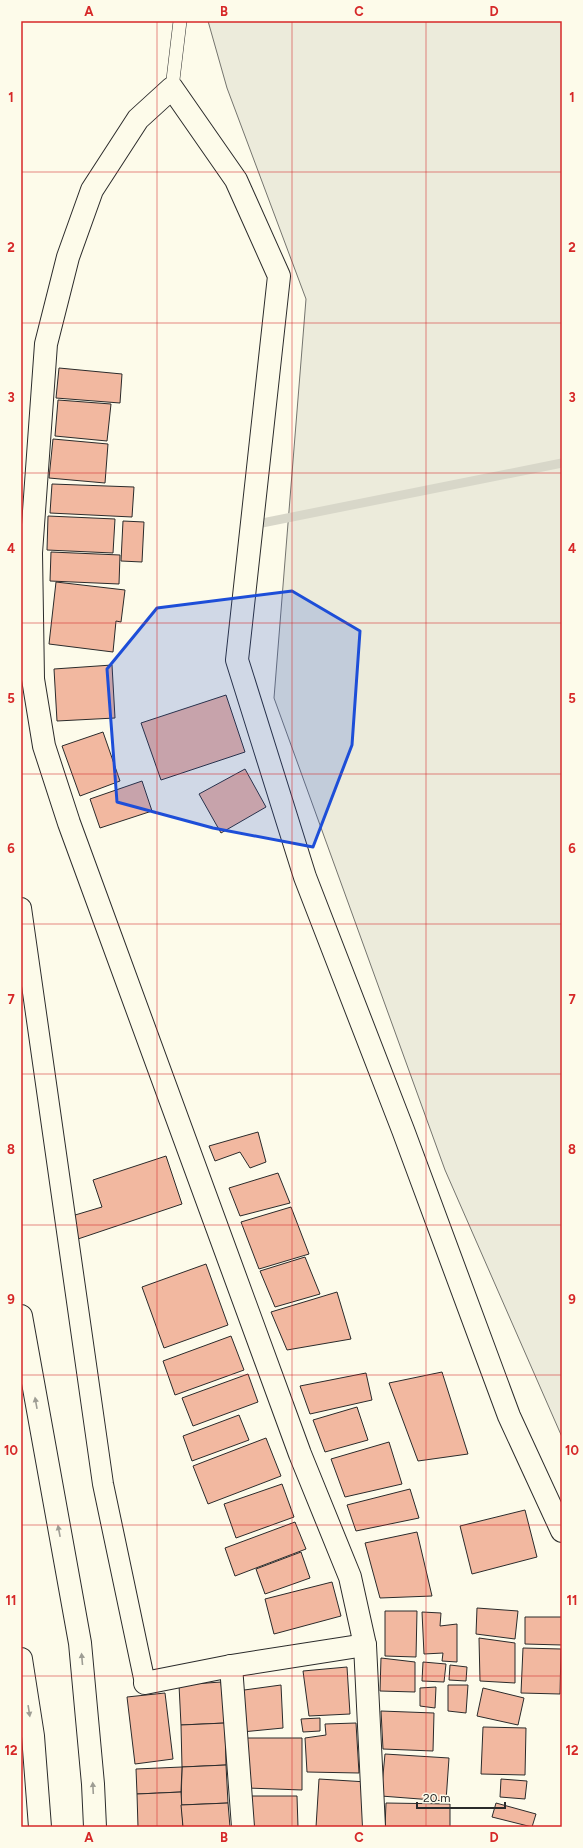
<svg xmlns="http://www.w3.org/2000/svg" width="583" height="1848" font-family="Figtree,sans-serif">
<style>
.green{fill:#ecebdb;stroke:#74746e}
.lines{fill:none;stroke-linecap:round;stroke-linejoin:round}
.stream{stroke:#d8d7c9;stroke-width:9}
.building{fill:#f2b8a0;stroke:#2b2b2b}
.service-casing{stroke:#2b2b2b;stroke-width:14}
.pedestrian-casing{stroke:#2b2b2b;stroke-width:22}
.minor-casing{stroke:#2b2b2b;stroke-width:24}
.tertiary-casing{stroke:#2b2b2b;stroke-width:24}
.primary-casing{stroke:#2b2b2b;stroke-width:24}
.service{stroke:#fdfbea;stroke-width:13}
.pedestrian{stroke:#fdfbea;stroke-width:20}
.minor{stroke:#fdfbea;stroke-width:22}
.tertiary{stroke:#fdfbea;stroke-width:22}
.primary{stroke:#fdfbea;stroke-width:22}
.oneway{fill:#9e9d94}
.marked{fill:#1d4ed8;fill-opacity:0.2;stroke:#1d4ed8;stroke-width:3;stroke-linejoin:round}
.grid{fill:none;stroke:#d62828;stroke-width:1;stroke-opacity:0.55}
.neatline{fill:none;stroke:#d62828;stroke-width:1.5}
.grid-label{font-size:13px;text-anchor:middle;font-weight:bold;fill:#d62828}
</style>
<rect width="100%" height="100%" fill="#fdfbea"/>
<polygon class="green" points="208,21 562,21 562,1437 445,1170 274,698 306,299 227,88"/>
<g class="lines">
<polyline class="stream" points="252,525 562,463"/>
</g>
<g class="building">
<polygon points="59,368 122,374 120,403 56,398"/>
<polygon points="58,400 111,404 107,441 55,436"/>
<polygon points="53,439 108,444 105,483 49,478"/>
<polygon points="52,484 134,487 132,517 50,513"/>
<polygon points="48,516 115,519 113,553 47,550"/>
<polygon points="123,521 144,522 142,562 121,561"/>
<polygon points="51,552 120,555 119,584 50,581"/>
<polygon points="56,582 125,590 121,622 116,621 113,652 49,644"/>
<polygon points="112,665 115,718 57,721 54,669"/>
<polygon points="226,695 245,752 161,780 141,723"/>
<polygon points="103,732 120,781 80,796 62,746"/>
<polygon points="245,769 266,807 221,833 199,794"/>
<polygon points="142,781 152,811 100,828 90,799"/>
<polygon points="258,1132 266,1162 250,1168 240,1152 215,1161 209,1146"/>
<polygon points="166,1156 182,1204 72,1241 65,1218 102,1207 93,1180"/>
<polygon points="278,1173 290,1203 240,1216 229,1188"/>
<polygon points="291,1207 309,1254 259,1269 241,1222"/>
<polygon points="305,1257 320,1294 275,1307 260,1271"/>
<polygon points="206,1264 228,1325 164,1348 142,1287"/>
<polygon points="337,1292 351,1339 287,1350 271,1312"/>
<polygon points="231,1336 244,1370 175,1395 163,1361"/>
<polygon points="442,1372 468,1454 418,1461 389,1383"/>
<polygon points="366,1373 372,1400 310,1414 300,1386"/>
<polygon points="248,1374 258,1402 193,1426 182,1398"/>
<polygon points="357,1407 368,1440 325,1452 313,1420"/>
<polygon points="239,1415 249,1440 192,1461 183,1436"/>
<polygon points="266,1438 281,1476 208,1504 193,1466"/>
<polygon points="389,1442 402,1484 345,1497 331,1459"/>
<polygon points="282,1484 294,1517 236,1538 224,1504"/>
<polygon points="410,1489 419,1518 356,1531 347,1505"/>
<polygon points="525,1510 537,1557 472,1574 460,1526"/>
<polygon points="295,1522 306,1549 235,1576 225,1548"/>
<polygon points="417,1532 432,1596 380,1598 365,1543"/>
<polygon points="301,1552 310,1578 265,1594 256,1569"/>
<polygon points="332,1582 341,1616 274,1634 265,1599"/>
<polygon points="477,1608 518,1611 515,1639 476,1634"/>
<polygon points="385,1611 417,1611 416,1657 385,1656"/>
<polygon points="422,1612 441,1613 440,1626 457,1624 457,1662 442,1661 443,1653 424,1654"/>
<polygon points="525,1617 562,1617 562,1645 525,1644"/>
<polygon points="479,1638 515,1643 515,1683 480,1681"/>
<polygon points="523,1648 561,1649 560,1694 521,1693"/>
<polygon points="381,1658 415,1662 415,1692 380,1691"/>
<polygon points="423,1662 446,1664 444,1682 422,1681"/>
<polygon points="450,1665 467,1667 466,1681 449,1680"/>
<polygon points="347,1667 350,1714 309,1716 303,1671"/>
<polygon points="221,1682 225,1723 181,1725 179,1685"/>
<polygon points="281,1685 283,1728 242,1732 237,1691"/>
<polygon points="448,1685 468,1685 466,1713 448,1711"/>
<polygon points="436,1687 435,1708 420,1706 420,1688"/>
<polygon points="483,1688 524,1698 518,1725 477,1716"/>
<polygon points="165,1693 173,1759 135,1764 127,1697"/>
<polygon points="381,1711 434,1713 433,1751 383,1749"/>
<polygon points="320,1718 320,1731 303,1732 301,1719"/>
<polygon points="225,1723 226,1765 182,1767 181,1725"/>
<polygon points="356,1723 359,1773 307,1772 305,1738 326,1735 325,1724"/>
<polygon points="483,1727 526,1728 525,1775 481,1774"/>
<polygon points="244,1738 302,1738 302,1790 247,1788"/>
<polygon points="385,1754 449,1758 446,1801 381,1796"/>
<polygon points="226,1765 228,1803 181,1805 182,1767"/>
<polygon points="182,1767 181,1792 137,1794 136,1769"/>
<polygon points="319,1779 367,1782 363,1827 316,1827"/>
<polygon points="501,1779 527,1781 525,1799 500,1797"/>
<polygon points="181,1792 183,1827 138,1827 137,1794"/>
<polygon points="249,1796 297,1796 298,1827 251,1827"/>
<polygon points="228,1803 230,1827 183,1827 181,1805"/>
<polygon points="386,1803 450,1804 450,1827 385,1827"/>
<polygon points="496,1803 536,1814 532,1827 492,1817"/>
</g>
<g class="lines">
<defs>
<polyline id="service" points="172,88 180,21"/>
<polyline id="pedestrian" points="21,908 103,1484 145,1683"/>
<g id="minor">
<polyline points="231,1666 243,1827"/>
<polyline points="145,1683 231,1666 365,1645"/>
</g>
<polyline id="tertiary" points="374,1827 365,1645 350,1577 300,1454 69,823 44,746 33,679 31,553 46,344 68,257 92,190 138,119 172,88 236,180 279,276 237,660 305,877 403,1130 509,1416 562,1531"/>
<g id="primary">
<polyline points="21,1316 80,1643 93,1784 95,1827"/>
<polyline points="21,1659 33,1736 40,1827"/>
</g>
</defs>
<use href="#service" class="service-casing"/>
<use href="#pedestrian" class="pedestrian-casing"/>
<use href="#minor" class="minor-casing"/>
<use href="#tertiary" class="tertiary-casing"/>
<use href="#primary" class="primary-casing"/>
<use href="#service" class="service"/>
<use href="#pedestrian" class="pedestrian"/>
<use href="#minor" class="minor"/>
<use href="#tertiary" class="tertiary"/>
<use href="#primary" class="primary"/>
</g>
<defs><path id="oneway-solid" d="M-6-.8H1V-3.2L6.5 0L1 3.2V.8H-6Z"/></defs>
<g class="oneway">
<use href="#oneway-solid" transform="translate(36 1403) rotate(-100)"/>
<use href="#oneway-solid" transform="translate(59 1531) rotate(-101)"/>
<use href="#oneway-solid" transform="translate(82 1659) rotate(-95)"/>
<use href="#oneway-solid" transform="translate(29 1711) rotate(81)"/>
<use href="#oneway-solid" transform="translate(93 1788) rotate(-93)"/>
</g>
<path class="marked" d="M 292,591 L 360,631 L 352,745 L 313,847 L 213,828 L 117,802 L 107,669 L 157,608 Z"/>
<path class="grid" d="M 157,21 L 157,1827M 292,21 L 292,1827M 426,21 L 426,1827M 21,172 L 562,172M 21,323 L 562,323M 21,473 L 562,473M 21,623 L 562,623M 21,774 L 562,774M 21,924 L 562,924M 21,1074 L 562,1074M 21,1225 L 562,1225M 21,1375 L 562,1375M 21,1525 L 562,1525M 21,1676 L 562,1676"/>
<rect width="583" height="1848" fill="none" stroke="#fdfbea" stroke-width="44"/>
<path d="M417 1802v6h88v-6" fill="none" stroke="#2b2b2b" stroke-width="2"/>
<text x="423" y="1802" font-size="12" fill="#2b2b2b" stroke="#fdfbea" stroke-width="3" paint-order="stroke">20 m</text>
<rect x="22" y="22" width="539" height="1804" class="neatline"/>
<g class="grid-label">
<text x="89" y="16">A</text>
<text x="224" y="16">B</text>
<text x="359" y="16">C</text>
<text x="494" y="16">D</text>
<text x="11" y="102">1</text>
<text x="572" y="102">1</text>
<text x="11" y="252">2</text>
<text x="572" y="252">2</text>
<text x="11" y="402">3</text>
<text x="572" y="402">3</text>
<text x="11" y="553">4</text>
<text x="572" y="553">4</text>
<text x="11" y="703">5</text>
<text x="572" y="703">5</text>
<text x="11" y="853">6</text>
<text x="572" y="853">6</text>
<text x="11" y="1004">7</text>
<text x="572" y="1004">7</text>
<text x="11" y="1154">8</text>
<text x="572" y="1154">8</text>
<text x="11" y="1304">9</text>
<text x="572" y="1304">9</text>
<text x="11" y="1455">10</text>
<text x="572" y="1455">10</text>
<text x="11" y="1605">11</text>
<text x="572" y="1605">11</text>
<text x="11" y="1755">12</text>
<text x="572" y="1755">12</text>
<text x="89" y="1842">A</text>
<text x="224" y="1842">B</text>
<text x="359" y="1842">C</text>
<text x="494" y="1842">D</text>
</g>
</svg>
